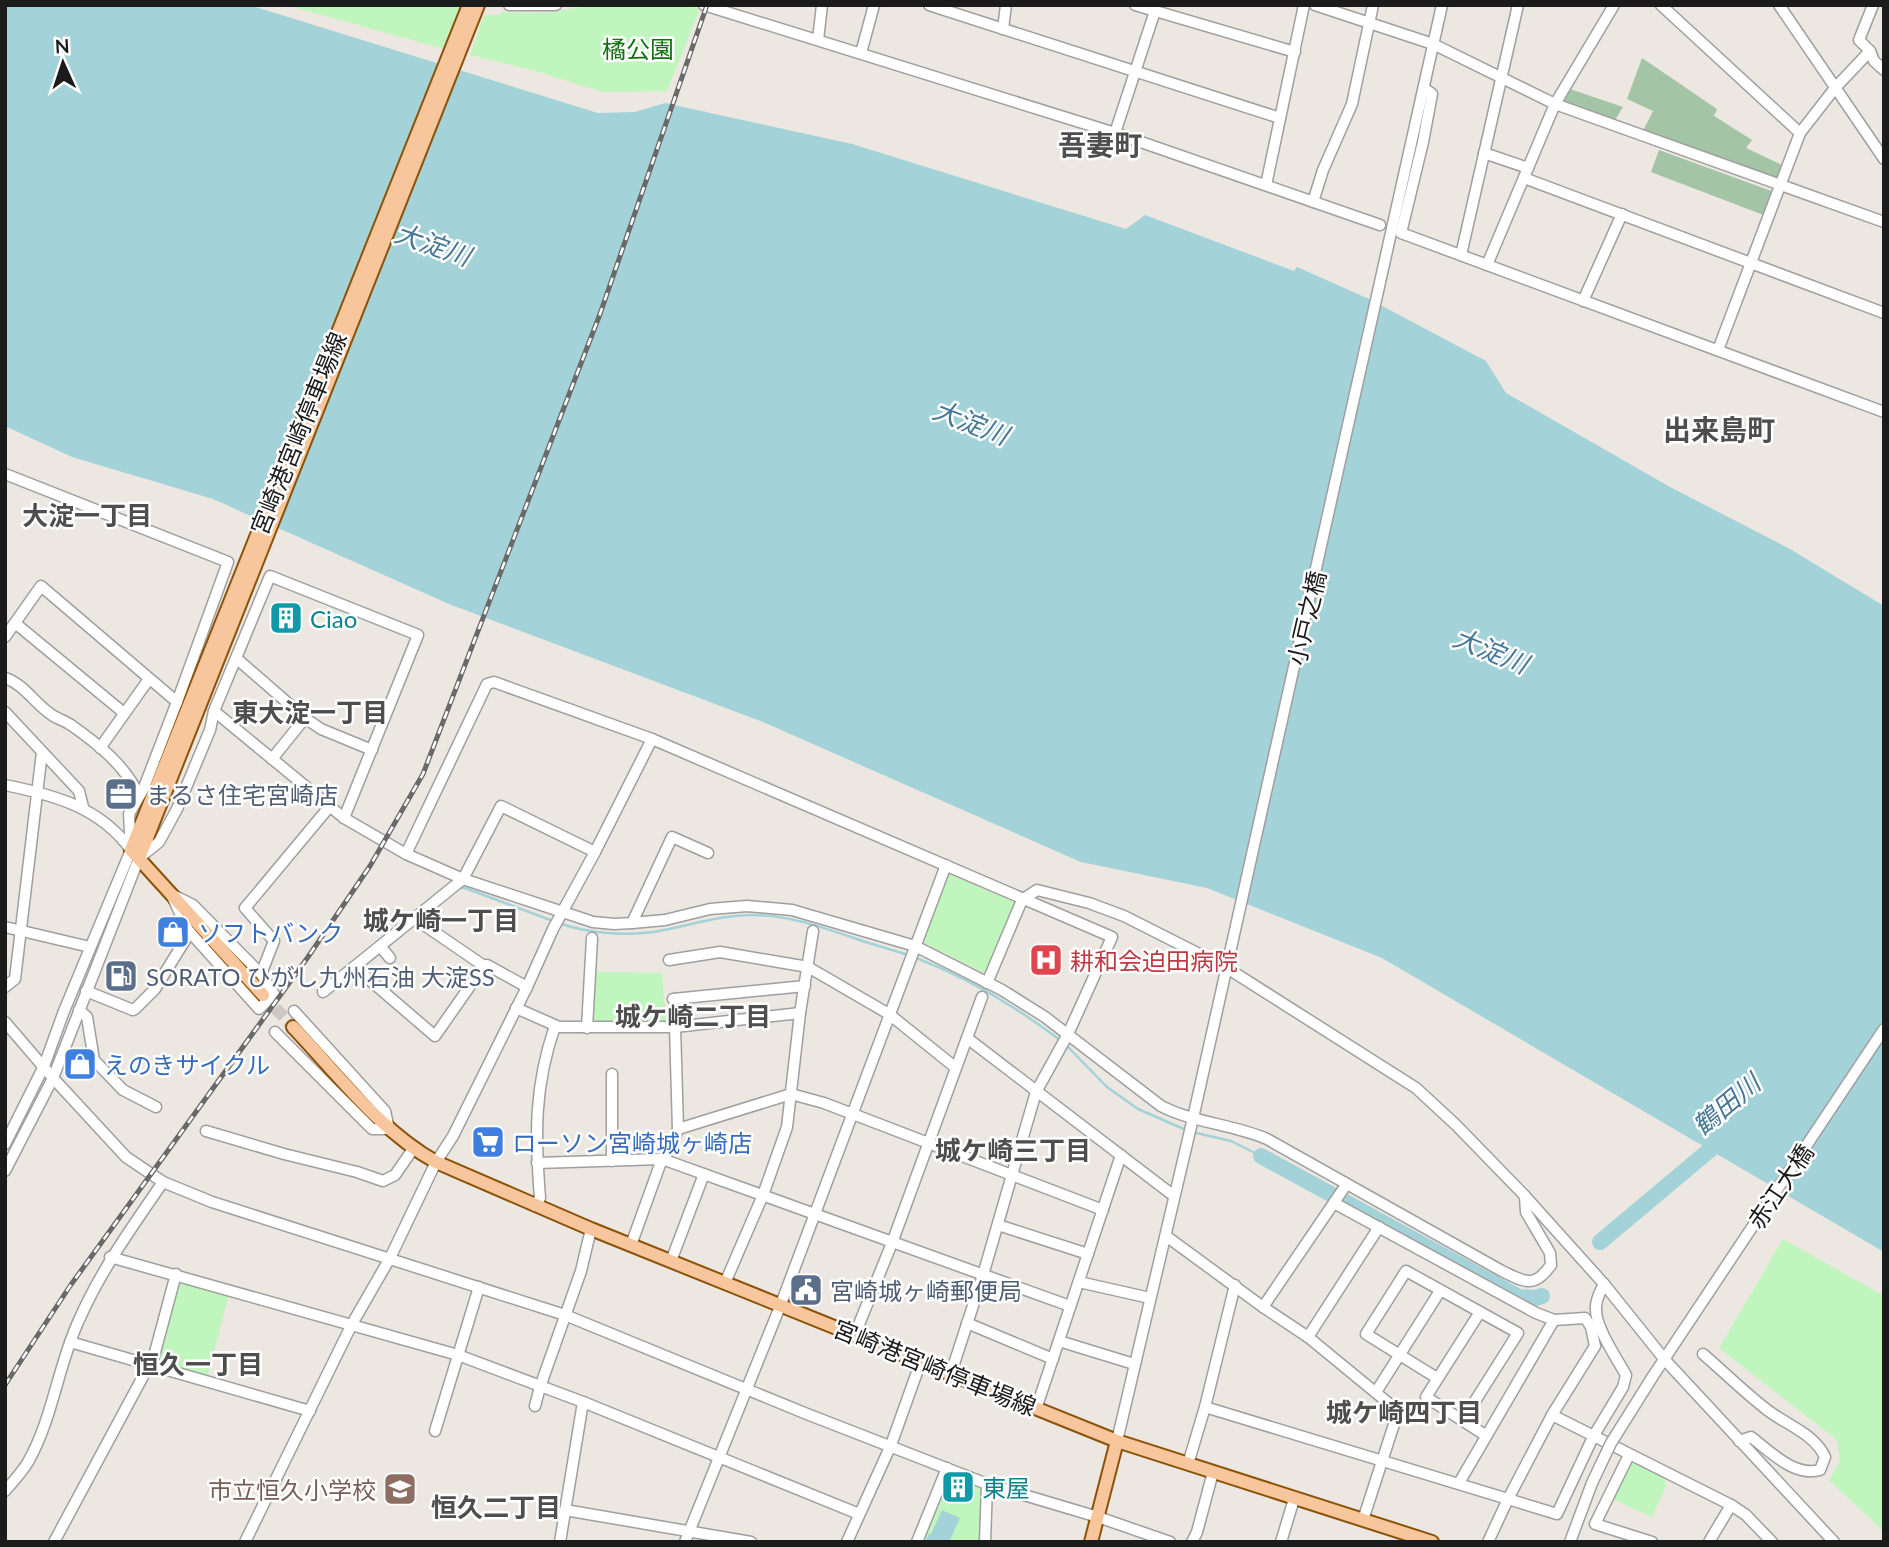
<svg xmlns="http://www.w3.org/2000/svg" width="1889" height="1547" font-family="Lato,'Noto Sans JP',sans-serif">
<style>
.cemetery{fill:#a3c4a5}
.park{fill:#c0f6be}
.water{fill:#a3d2d8}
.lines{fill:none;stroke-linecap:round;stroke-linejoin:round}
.stream{stroke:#a3d2d8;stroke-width:2.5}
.river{stroke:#a3d2d8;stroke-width:16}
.major-tunnel{stroke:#cdc8c3;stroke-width:12;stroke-dasharray:12 6;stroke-linecap:butt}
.minor-casing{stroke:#9f9f9f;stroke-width:13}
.major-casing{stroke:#8b5207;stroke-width:16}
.minor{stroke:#fff;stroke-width:10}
.major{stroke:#f7c69c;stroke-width:12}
.rail-casing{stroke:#696969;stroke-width:5}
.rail{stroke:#fff;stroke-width:2.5;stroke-dasharray:8;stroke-linecap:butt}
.minor-bridge-casing{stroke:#9f9f9f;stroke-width:13;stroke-linecap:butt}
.minor-bridge{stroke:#fff;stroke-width:10}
.labels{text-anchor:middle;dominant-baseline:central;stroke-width:5;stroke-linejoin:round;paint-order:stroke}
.park-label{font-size:24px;fill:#127210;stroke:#fff}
.street-label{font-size:24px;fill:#1b1b1b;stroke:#fff}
.culture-label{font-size:24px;fill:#0d838f;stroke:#fff;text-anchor:start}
.service-label{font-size:24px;fill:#4e5e75;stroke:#fff;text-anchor:start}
.shop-label{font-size:24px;fill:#366cbe;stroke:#fff;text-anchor:start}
.health-label{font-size:24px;fill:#be3a42;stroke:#fff;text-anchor:start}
.education-label{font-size:24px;fill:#785e54;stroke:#fff;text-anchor:end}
.water-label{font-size:26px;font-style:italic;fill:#477796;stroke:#fff}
.neighbourhood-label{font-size:26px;font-weight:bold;fill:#4e4e4e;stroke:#fff}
.quarter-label{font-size:28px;font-weight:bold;fill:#4e4e4e;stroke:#fff}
</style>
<rect width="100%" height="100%" fill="#ece7e1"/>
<g class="cemetery">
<polygon points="1642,58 1717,109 1714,116 1752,140 1746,148 1784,166 1780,178 1776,179 1643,131 1653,111 1627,99"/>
<polygon points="1570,89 1623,107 1615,120 1564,101"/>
<polygon points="1659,150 1774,192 1766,216 1651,172"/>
</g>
<g class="park">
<polygon points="286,5 455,5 460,6 444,49"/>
<polygon points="592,5 687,5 700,9 667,91 603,92 532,70 470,55 484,15 500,15 501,12 548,13"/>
<polygon points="948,873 1016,903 986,974 922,942"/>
<polygon points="595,972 662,973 666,1023 593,1021"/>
<polygon points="1783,1239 1884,1296 1884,1532 1829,1480 1840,1461 1837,1440 1719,1348"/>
<polygon points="182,1281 229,1294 207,1378 159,1364 156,1361 177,1283"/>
<polygon points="1632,1459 1666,1475 1665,1488 1652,1517 1612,1499"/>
<polygon points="950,1474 981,1488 979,1542 921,1542"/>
</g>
<g class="water">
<polygon points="5,5 249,5 598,113 635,112 665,103 852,144 1126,229 1145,215 1294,271 1297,267 1369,299 1486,361 1506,393 1670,487 1790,549 1884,606 1884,1252 1382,958 1207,888 1081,862 763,722 449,604 213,499 72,457 5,426"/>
<polygon points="942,1510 960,1518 949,1542 925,1542 929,1534 931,1534"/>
</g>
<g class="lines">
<g class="stream">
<polyline points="457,888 465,888 553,921"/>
<path d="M 559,923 C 588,934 633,937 664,930 C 694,924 723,915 753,915 C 789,915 824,928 857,939 C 873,945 891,949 908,955"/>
<path d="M 914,957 C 967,977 1015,1006 1060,1040"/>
<polyline points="339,987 404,933"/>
<polyline points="1065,1044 1107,1087 1138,1109 1186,1130"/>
<polyline points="1192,1132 1231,1141 1261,1156"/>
</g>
<g class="river">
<polyline points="1261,1156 1519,1297 1535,1298 1542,1296"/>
<polyline points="1600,1242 1724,1138"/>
</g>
<polyline class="major-tunnel" points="263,995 293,1027"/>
<defs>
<g id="minor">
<polyline points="509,5 556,5"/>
<polyline points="704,5 1115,133 1380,225"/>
<polyline points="929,5 1280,118"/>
<polyline points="1135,5 1295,52"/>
<polyline points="1315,5 1433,44 1555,104 1884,222"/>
<polyline points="1661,5 1800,133"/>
<polyline points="1779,5 1884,159"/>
<polyline points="1003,29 1006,5"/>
<polyline points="818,40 822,5"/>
<polyline points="1870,51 1859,40 1873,5"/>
<polyline points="861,53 874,5"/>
<polyline points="1424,88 1432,94 1423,142 1401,233 1884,412"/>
<polyline points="1115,133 1155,11 1155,6"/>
<polyline points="1484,153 1528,168"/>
<polyline points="1524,178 1884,313"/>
<polyline points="1266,185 1304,5"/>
<polyline points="1313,202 1323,170 1352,104 1373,5"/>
<polyline points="1461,255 1518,5"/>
<polyline points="1487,265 1555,104 1614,5"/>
<polyline points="1583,301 1622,214"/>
<polyline points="1718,350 1800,133 1835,88 1870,51 1874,61 1884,70"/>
<polyline points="5,474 228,562 177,702 143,790 129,814 131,850 64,1011 44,1066 5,1144"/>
<polyline points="15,623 124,713"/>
<polyline points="5,637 41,586 177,702"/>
<polyline points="236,658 305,718 321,729 372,750"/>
<path d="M 5,678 C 24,684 35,704 52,715 C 58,719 65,721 71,725 C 98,744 126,766 139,796"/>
<path d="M 214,711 L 344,818 L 406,854 L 463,879 L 593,922 L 614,924 L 632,923 L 665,920 L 710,909 L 747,906 L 792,910 L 915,946 L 1002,990 L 1045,1017 L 1161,1106 C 1194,1123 1232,1124 1267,1139 L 1502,1271 C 1525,1282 1534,1289 1551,1265 L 1550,1253 L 1526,1212 L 1525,1196"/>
<polyline points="5,712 79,791 83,807"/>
<polyline points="100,748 149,679"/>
<polyline points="272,759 305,718"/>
<path d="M 5,785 C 54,795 100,807 131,850"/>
<polyline points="406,854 487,684 494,682 652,739 1112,937 1068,1034 1036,1092 983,1275 951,1373"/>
<polygon points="171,894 193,905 261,974 274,994 259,1009 188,930"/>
<polyline points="632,923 672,837 708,853"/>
<polyline points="5,927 90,947"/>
<polyline points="427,927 484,966"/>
<polyline points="380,946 390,958"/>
<polyline points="669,960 720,952 808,967 889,1014 956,1068"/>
<polyline points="261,974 274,941 245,908 330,806"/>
<polyline points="365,976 435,1036 484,966 487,965 527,987"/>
<polyline points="987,983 1022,900 1037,890 1089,903 1124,916 1227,968 1416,1088 1456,1125 1525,1196 1604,1284 1665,1360 1834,1542"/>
<polyline points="5,987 15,979 42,752"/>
<polyline points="86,991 133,1010 136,1008 155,989 190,932"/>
<polyline points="323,992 463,879 501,806 595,852"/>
<polyline points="673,999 805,986"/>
<polyline points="516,1008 559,1027 675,1027 800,1013"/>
<polyline points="79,1010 87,1017 94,1060 123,1090 156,1107"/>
<polyline points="5,1022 53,1078 126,1157 163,1182 212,1202 565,1315 807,1414 987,1484 1098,1517 1170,1542"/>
<polyline points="587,1028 592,938"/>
<polyline points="275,1032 372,1129 389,1129 385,1111 294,1011"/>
<polyline points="967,1038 1174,1196"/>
<polyline points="678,1129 791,1094 824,1103 1103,1210"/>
<polyline points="206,1131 284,1154 357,1172 383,1181 395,1175 413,1149"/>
<polyline points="612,1161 612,1074"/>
<polyline points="537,1163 662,1159 1070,1306"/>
<polyline points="5,1171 53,1078 139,858 159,842 177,809 210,730 214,711 270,576 418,635 344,818"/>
<polyline points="1334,1203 1536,1313 1554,1320 1585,1318 1591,1327 1595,1346 1552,1415 1508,1499 1488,1542"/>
<path d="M 535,1206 L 540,1198 C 535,1135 534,1087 555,1026"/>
<polyline points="998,1225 1088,1254"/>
<polyline points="1166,1236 1263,1307 1308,1337 1392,1406 1396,1418 1363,1520"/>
<polyline points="631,1245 662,1159 672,1145 678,1129 675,1027"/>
<polyline points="110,1257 458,1355 583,1402 859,1514"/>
<polyline points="671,1261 704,1174"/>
<polyline points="1079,1282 1150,1298"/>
<polyline points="725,1283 763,1195 787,1127 800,1013 813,931"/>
<polyline points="1263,1307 1346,1185"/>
<polyline points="1480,1312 1426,1397 1485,1435"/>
<polyline points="967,1323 1053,1359"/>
<polyline points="855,1334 892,1243 982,997"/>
<polyline points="1308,1337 1379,1227"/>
<polyline points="1059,1341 1134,1364"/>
<polyline points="70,1342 310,1411"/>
<path d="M 1703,1354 C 1724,1372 1744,1392 1766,1409 C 1786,1425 1814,1433 1825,1457 L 1820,1470 C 1794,1477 1771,1452 1751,1437 L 1739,1441"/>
<polyline points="1653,1376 1884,1029"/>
<polyline points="1437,1378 1366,1334 1406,1271 1518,1333 1463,1420"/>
<polyline points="1376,1392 1440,1291"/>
<polyline points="535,1406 540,1387 581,1271 591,1229"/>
<path d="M 1205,1407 L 1557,1514 L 1593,1437 L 1623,1387 L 1626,1375 C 1617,1359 1596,1328 1596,1310 C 1595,1301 1600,1292 1604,1284"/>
<polyline points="1036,1409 1121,1155"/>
<polyline points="1552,1415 1731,1505 1746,1515 1772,1542"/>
<polyline points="435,1431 479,1287"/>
<polyline points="1117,1441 1193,1118 1442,5"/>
<polyline points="1629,1455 1595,1524 1652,1542"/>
<polyline points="1188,1464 1205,1407 1235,1285"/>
<polyline points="1459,1483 1554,1320"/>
<path d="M 5,1491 C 13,1482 22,1472 28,1462 C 53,1418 58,1365 79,1320 C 101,1270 132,1227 163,1182"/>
<polyline points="565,1510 751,1542"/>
<polyline points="54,1542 154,1356 176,1274"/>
<polyline points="245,1542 352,1324 390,1258 436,1162 453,1136 527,987 553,929 595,852 652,739"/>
<polyline points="560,1542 583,1402"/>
<polyline points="685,1542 781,1304 946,865"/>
<polyline points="847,1542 891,1445 921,1361"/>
<polyline points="917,1542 947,1468"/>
<polyline points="985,1542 987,1484"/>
<polyline points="1192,1542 1197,1532 1213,1472"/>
<polyline points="1281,1542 1294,1499"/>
<polyline points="1570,1542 1592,1483"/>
<polyline points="1709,1542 1731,1505"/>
</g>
<g id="major">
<polyline points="139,858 478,5"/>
<polyline points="263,995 131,850 469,5"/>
<path d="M 293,1027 C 337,1073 380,1131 436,1162 L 591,1229 L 1117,1441 L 1432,1542"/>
<polyline points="1091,1542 1117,1441"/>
</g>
</defs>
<use href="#minor" class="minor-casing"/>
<use href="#major" class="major-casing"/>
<use href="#minor" class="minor"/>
<use href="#major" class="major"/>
<defs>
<polyline id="rail" points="5,1385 70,1286 308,957 370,866 423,774 600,314 707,5"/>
</defs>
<use href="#rail" class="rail-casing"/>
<use href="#rail" class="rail"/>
<defs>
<polyline id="minor-bridge" points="1592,1483 1611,1443 1653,1376"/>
</defs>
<use href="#minor-bridge" class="minor-bridge-casing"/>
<use href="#minor-bridge" class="minor-bridge"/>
</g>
<defs>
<symbol id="building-square" viewBox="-11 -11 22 22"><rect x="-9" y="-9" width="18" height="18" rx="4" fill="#0f9aa8" stroke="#fff"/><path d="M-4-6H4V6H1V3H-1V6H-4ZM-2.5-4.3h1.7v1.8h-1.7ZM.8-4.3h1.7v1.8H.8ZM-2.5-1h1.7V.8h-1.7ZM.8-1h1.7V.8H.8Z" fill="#fff"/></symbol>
<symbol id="office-square" viewBox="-11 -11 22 22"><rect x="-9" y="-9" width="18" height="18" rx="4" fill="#5c6f8a" stroke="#fff"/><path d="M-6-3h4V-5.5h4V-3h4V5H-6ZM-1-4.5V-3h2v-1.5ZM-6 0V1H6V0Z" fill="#fff"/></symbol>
<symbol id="shop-square" viewBox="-11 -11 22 22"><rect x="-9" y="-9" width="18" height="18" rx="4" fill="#3f7fe0" stroke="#fff"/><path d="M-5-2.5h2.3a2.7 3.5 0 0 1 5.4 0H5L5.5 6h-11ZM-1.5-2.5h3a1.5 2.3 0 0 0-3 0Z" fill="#fff"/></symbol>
<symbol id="hospital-square" viewBox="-11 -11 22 22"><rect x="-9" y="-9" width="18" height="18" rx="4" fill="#e0444e" stroke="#fff"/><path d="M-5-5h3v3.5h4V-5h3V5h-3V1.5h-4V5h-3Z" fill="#fff"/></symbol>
<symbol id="fuel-square" viewBox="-11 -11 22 22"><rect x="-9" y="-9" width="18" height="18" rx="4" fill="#5c6f8a" stroke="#fff"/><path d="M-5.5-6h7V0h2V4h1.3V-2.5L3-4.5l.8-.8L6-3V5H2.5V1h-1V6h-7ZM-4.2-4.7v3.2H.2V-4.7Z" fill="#fff"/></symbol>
<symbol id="supermarket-square" viewBox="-11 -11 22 22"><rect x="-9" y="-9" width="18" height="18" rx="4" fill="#3f7fe0" stroke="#fff"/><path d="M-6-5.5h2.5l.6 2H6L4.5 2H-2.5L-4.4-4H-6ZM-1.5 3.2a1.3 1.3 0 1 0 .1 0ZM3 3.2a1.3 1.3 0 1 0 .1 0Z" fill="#fff"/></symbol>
<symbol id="civic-square" viewBox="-11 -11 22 22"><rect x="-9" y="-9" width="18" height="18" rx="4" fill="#5c6f8a" stroke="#fff"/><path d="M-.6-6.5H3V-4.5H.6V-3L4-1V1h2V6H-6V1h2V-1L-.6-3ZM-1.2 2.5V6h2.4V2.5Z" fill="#fff"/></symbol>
<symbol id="school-square" viewBox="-11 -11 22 22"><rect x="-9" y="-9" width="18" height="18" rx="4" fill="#8d6e63" stroke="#fff"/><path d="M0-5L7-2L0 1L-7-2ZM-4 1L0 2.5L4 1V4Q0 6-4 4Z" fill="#fff"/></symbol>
</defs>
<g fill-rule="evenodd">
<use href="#building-square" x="267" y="599" width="38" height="38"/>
<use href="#office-square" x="102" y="775" width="38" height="38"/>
<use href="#shop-square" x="154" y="913" width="38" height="38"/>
<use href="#hospital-square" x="1027" y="941" width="38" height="38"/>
<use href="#fuel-square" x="102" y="957" width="38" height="38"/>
<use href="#shop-square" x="61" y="1045" width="38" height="38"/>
<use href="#supermarket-square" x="469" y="1123" width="38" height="38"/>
<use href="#civic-square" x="787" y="1271" width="38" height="38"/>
<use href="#building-square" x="939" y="1468" width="38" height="38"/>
<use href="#school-square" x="381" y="1470" width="38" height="38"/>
</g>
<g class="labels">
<g class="park-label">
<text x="638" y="48">橘公園</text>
</g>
<g class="street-label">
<text transform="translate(298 433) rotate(-68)">宮崎港宮崎停車場線</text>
<text transform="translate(1306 618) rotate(-77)">小戸之橋</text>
<text transform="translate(1780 1186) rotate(-56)">赤江大橋</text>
<text transform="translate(935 1367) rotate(22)">宮崎港宮崎停車場線</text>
</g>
<g class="culture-label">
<text x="310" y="618">Ciao</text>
<text x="982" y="1487">東屋</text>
</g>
<g class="service-label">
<text x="146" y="794">まるさ住宅宮崎店</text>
<text x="146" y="976">SORATO ひがし九州石油 大淀SS</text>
<text x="830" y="1290">宮崎城ヶ崎郵便局</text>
</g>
<g class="shop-label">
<text x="198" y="932">ソフトバンク</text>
<text x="104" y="1064">えのきサイクル</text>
<text x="512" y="1142">ローソン宮崎城ヶ崎店</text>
</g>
<g class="health-label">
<text x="1070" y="960">耕和会迫田病院</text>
</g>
<g class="education-label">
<text x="376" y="1489">市立恒久小学校</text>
</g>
<g class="water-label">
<text transform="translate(433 244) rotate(19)">大淀川</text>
<text transform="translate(971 422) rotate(21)">大淀川</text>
<text transform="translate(1491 650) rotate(22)">大淀川</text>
<text transform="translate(1726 1104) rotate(-40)">鶴田川</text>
</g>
<g class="neighbourhood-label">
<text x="87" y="515">大淀一丁目</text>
<text x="310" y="712">東大淀一丁目</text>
<text x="441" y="920">城ケ崎一丁目</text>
<text x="693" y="1016">城ケ崎二丁目</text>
<text x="1013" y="1150">城ケ崎三丁目</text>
<text x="198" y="1364">恒久一丁目</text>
<text x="1404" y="1412">城ケ崎四丁目</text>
<text x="496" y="1507">恒久二丁目</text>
</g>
<g class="quarter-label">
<text x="1100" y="144">吾妻町</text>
<text x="1719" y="429">出来島町</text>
</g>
</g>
<rect width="1889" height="1547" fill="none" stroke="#1b1b1b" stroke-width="14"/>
<g transform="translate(63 63) rotate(357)" stroke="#ffffff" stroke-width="5" paint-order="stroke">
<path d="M0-5L12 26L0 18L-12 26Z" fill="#1b1b1b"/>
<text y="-10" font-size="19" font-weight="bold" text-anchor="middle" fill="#1b1b1b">N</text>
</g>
</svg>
